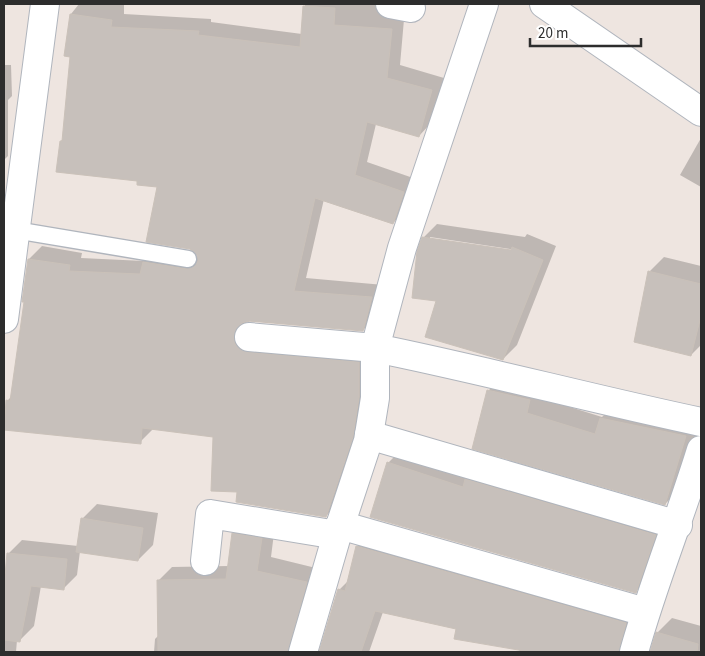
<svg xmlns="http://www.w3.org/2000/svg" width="705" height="656" font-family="'Source Sans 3',sans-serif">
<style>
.shadow{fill:#0003;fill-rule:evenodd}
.building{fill:#c7c0bb;stroke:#cac1b9}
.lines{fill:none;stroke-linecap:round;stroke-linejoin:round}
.service-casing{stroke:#b0b5bd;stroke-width:19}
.minor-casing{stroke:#b0b5bd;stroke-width:30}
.service{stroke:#fff;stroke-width:16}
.minor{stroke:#fff;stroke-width:28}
</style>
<rect width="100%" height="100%" fill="#eee5e0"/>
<g class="shadow">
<polygon points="79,4 124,4 124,14 211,19 211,22 302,34 305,4 395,4 405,8 400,65 444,78 431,123 419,136 376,124 367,162 416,179 406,210 393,223 324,199 306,278 384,285 376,317 363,330 246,321 248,331 372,350 372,383 339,503 326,516 214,436 153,429 140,442 7,401 12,396 25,301 29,259 42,246 82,253 81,258 144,261 157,249 201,257 159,186 138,180 61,141 63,139 72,55 65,55 71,14"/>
<polygon points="4,65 11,65 12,96 8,100 8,156 4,160"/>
<polygon points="701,138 701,187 680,175"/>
<path d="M 437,224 L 525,237 L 527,234 L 556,246 L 517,345 L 503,359 L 438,300 L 423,238 ZM 430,237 L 517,250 L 517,252 L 430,240 Z"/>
<polygon points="664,257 701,266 701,345 691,355 649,272"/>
<polygon points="503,376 541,398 602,417 616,403 700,421 680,489 665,504 488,391"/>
<polygon points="402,449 669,521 649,578 635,592 388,463"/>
<polygon points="97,504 158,513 153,545 138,560 80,551 77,575 64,588 41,586 34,626 20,640 17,640 16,652 4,652 4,589 8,554 22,540 78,546 82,519"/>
<polygon points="247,520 275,525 271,557 320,569 311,652 154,652 155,639 159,635 158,581 172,567 229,566 233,534"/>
<polygon points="371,533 639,609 628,652 519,652 520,649 457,628 383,612 369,652 320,652 339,590 350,579 357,546"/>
<polygon points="672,618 701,626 701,652 652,652 657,633"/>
</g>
<g class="building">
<polygon points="303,6 335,8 334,25 392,29 387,78 432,90 419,137 367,122 355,175 404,192 393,224 315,198 294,291 372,297 363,331 250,321 242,323 237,328 234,335 235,344 240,349 247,352 359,362 359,397 353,437 326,517 236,502 237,492 211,491 213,437 142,428 141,444 4,430 6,400 10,401 24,302 22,302 28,259 70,265 69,271 140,274 143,262 187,269 195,266 198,261 197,255 190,249 146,242 157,187 137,185 137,181 56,172 60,141 62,141 70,57 64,56 70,14 112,20 111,27 199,31 198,35 300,47"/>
<polygon points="422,237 511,250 512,247 543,260 503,360 425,337 436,301 412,298 417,251"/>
<polygon points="648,271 701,284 701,316 691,356 634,342"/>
<polygon points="487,390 530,400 527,413 595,434 600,418 686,436 665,505 472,449"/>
<polygon points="387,462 463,487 465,479 656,535 636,593 370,517"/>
<polygon points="81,518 143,528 138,561 76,552"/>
<polygon points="232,533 262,538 257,571 307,582 288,652 158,652 157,580 226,579"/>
<polygon points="356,546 626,623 619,652 530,652 454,639 456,629 375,611 361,652 319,652 338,589 345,591"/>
<polygon points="7,553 67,559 64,590 31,586 20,642 4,640 4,586"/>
<polygon points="656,632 698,644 697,652 650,652"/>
</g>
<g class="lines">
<defs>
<polyline id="service" points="15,230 188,259"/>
<g id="minor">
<polyline points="390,4 411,8"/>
<polyline points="544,4 701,112"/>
<polyline points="4,319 45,4"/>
<polyline points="249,337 375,348 402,248 484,4"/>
<polyline points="369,435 678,525"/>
<polyline points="340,525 645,612"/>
<polyline points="205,561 210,514 337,535"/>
<path d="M 303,652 L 337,535 L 368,441 L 375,398 L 375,348 C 484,370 592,399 701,422"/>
<path d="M 634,652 C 653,584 680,518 701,450"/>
</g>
</defs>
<use href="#service" class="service-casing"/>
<use href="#minor" class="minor-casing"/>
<use href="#service" class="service"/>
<use href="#minor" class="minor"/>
</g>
<rect width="705" height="656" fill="none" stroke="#2d2d2d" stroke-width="10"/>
<path d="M530 38v8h111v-8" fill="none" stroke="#2d2d2d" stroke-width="2.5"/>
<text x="538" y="38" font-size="15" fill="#2d2d2d" stroke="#ffffff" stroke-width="4" paint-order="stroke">20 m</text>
</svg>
